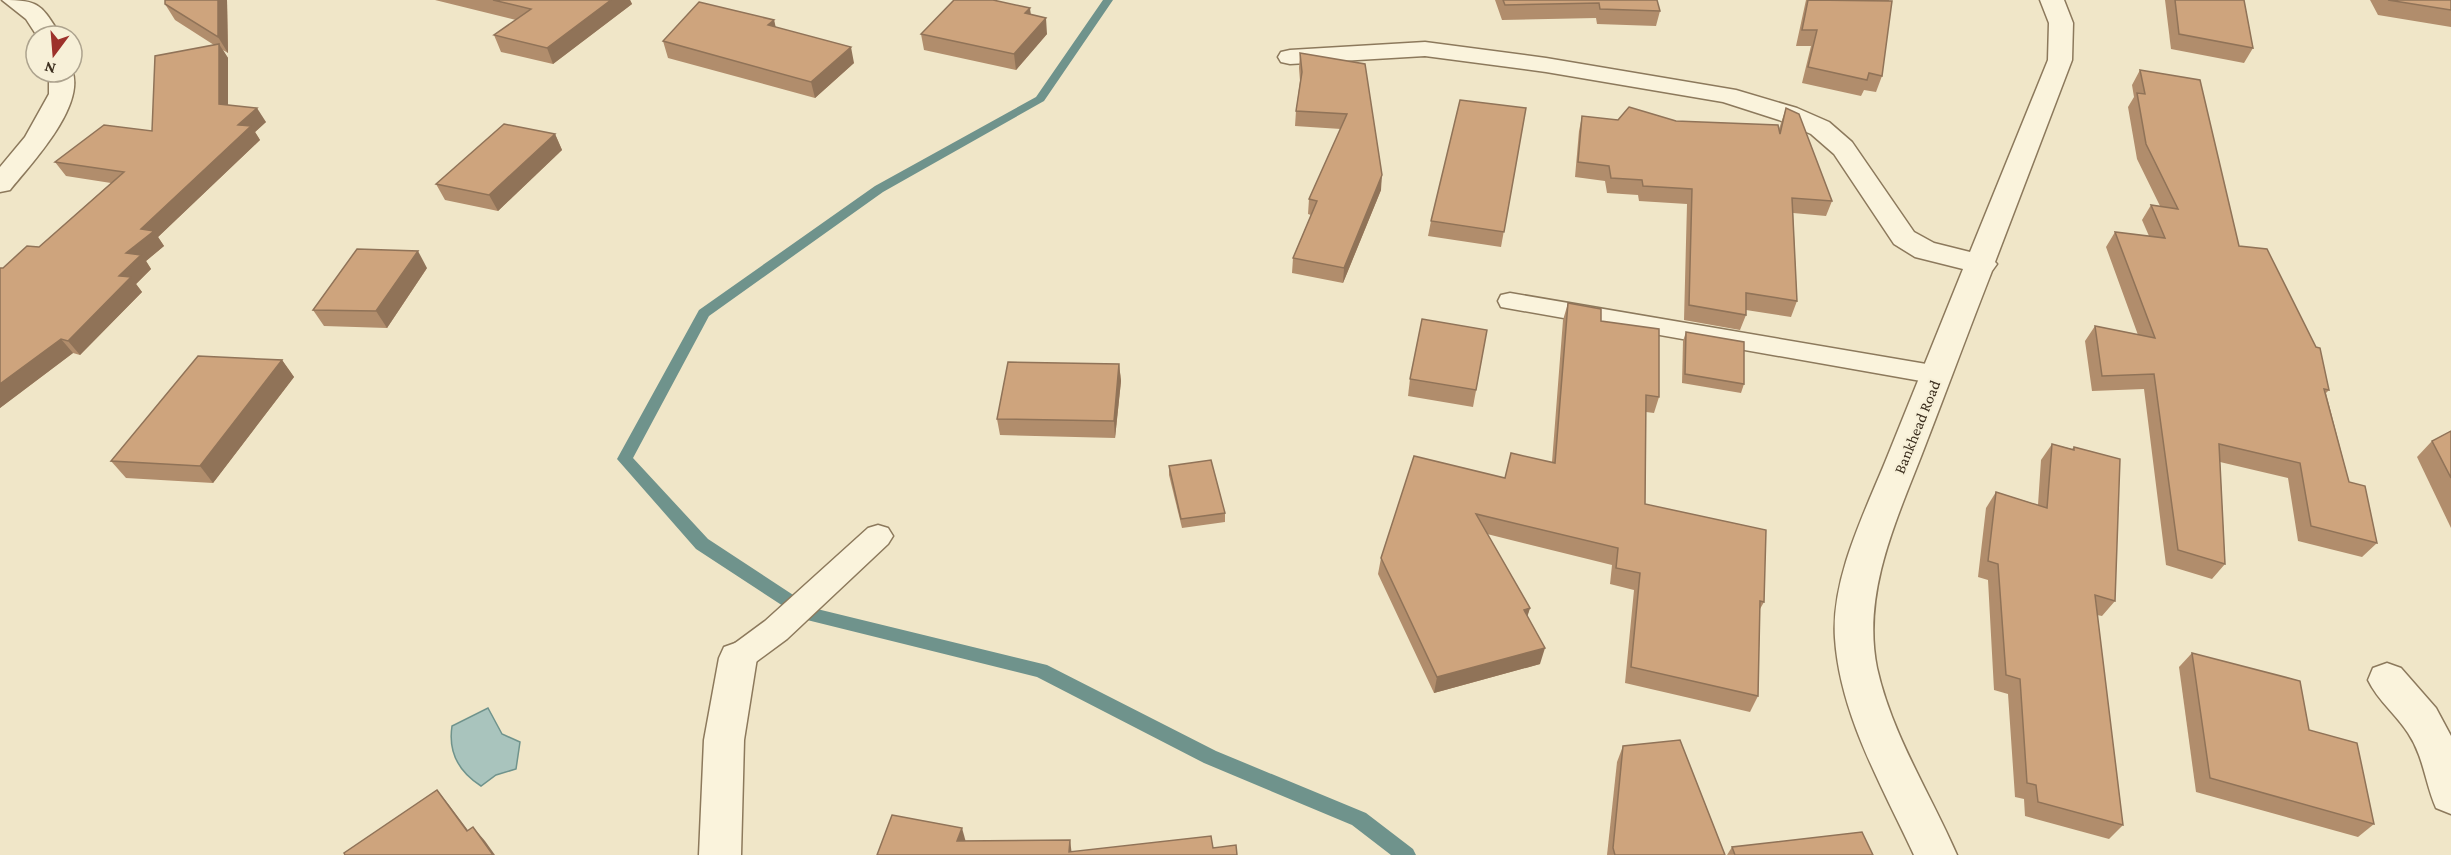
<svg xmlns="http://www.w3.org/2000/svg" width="2451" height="855" font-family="'Crimson Pro',serif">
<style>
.water{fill:#a9c4bd;stroke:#6f938c;stroke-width:1.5}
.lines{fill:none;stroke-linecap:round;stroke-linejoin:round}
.stream{fill:#6f938c;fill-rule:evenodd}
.lane-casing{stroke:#8c795c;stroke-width:3}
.street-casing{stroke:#8c795c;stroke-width:3}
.lane{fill:#faf3dc;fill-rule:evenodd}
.street{fill:#faf3dc;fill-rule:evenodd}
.wall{fill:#b18d6c}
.shaded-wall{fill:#907358}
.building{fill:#cea47d;stroke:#907358;stroke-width:1.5}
.labels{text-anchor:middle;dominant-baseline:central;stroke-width:4.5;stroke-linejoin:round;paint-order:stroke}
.street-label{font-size:16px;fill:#3d3020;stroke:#f7f0d8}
</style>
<rect width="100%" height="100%" fill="#f0e6c8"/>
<path class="water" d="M 488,708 L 502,734 L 520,742 L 516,769 L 496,775 L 481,786 C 459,772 448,752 452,726 Z"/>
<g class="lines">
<polygon class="stream" points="1103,0 1113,0 1044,101 883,192 709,316 633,458 708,539 813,608 1047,665 1216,751 1366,813 1413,849 1416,855 1391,855 1352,825 1204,763 1037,677 803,619 696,549 617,459 699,310 875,186 1036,97"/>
<defs>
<g id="lane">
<polygon points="1510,293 1938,366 1947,369 1951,375 1947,381 1938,384 1501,307 1498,301 1501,295"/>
<polygon points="878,525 888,528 893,536 888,544 787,639 749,667 738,671 727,667 722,658 727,649 765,621 868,528"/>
</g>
<g id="street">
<path d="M 2,0 C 41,0 41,5 61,36 L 37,36 L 26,19 Z"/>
<path d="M 2040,0 L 2064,0 L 2073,23 L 2072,60 L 1995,262 L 1997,264 L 1992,271 C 1970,327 1949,384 1927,441 C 1900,513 1861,589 1877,668 C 1892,735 1930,793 1957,855 L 1914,855 C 1882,786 1840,715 1835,638 C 1831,577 1866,510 1888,455 C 1913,393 1938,331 1963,269 L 1915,257 L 1894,244 L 1834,154 L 1811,134 L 1779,120 L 1723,102 L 1546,72 L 1425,56 L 1290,64 L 1281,62 L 1278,57 L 1281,52 L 1290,50 L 1425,42 L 1546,58 L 1736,90 L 1797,108 L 1829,122 L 1852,142 L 1914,232 L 1934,243 L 1970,252 L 2048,60 L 2049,23 Z"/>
<path d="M 72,70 C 86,106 32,163 10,190 L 0,192 L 0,167 L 25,137 L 49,94 L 49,72 L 72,72 Z"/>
<polygon points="738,642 752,647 757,658 744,740 741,855 699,855 704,740 719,658 724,647"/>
<path d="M 2387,663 L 2401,668 L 2436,708 L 2451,736 L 2451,814 L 2436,808 C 2425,783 2424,757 2408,733 C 2396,714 2378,701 2368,680 L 2373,668 Z"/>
</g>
</defs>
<use href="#lane" class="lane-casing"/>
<use href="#street" class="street-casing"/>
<use href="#lane" class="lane"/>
<use href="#street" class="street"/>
</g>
<g class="wall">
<polygon points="165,0 227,0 228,53 223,50 228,58 228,105 266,122 255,132 260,140 158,237 164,246 146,261 151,269 136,284 142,292 80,355 73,353 0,408 0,268 3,268 39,247 111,183 66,176 55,162 152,131 214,45 175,20 165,4"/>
<polygon points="435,0 630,0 632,4 553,64 501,52 494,35 516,20"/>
<polygon points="1495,0 1657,0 1660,11 1656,26 1597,24 1596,18 1502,20"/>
<polygon points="1806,0 1889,0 1882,76 1876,92 1864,90 1861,96 1802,83 1811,46 1796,46"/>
<polygon points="2165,0 2244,0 2253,48 2244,63 2171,49"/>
<polygon points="2370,0 2451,0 2451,27 2378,15"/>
<polygon points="1031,15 1047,34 1016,70 924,50 921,34"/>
<polygon points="774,20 775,27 854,63 815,98 668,58 663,41"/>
<polygon points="1300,53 1365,64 1381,190 1343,283 1292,273 1293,258 1311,215 1308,214 1309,199 1341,129 1295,126 1296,111 1300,81 1299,68"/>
<polygon points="2140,70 2239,246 2329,390 2326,393 2349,482 2377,543 2362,557 2298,541 2288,478 2220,462 2225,564 2212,579 2166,565 2144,389 2092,391 2085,341 2095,326 2138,335 2106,247 2115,232 2149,236 2142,220 2151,205 2160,206 2137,159 2128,107 2134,97 2132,85"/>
<polygon points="1526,108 1501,247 1428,236 1431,221"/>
<polygon points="1786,108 1832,201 1826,216 1793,213 1797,301 1791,317 1746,310 1746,315 1740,330 1684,320 1687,204 1639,201 1638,195 1607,193 1605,181 1575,177 1579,131 1582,116 1618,120 1676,121 1779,129"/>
<polygon points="555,134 562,150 498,211 445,200 436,184"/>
<polygon points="427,268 387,328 324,326 313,310"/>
<polygon points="1568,303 1601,321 1659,397 1654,413 1646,412 1645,504 1764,602 1760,609 1758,696 1750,712 1625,683 1634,590 1610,584 1612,565 1487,534 1530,608 1527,616 1540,664 1434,693 1378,574 1381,558 1505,478 1552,462 1563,320"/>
<polygon points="1487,330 1473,407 1408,396 1410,379"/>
<polygon points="1686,332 1744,384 1741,393 1682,383 1683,341"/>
<polygon points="282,360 294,377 213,483 126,478 111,461"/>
<polygon points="1119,364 1121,381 1115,438 1000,435 997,419"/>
<polygon points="2451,431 2451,528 2417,457 2432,441"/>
<polygon points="2052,444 2072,449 2074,447 2115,601 2102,616 2097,615 2123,825 2109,839 2025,816 2024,799 2015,797 2008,694 1994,690 1988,580 1978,577 1986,508 1996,492 2038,505 2041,460"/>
<polygon points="1169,466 1225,513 1225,522 1182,528 1169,475"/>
<polygon points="2192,653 2374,824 2358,837 2196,792 2179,667"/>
<polygon points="1623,746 1725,855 1607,855 1617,762"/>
<polygon points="1732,847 1873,855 1727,855"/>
</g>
<g class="shaded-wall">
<polygon points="218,0 227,0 228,53 218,37"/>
<polygon points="611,0 630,0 632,4 553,64 547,48"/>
<polygon points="1030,8 1032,23 1025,13"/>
<polygon points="1046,18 1047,34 1016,70 1014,54"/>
<polygon points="774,20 778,36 768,25"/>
<polygon points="219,44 228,58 228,118 219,104"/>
<polygon points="851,47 854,63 815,98 811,82"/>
<polygon points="257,108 266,122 255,132 260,140 158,237 164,246 146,261 151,269 136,284 142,292 80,355 68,341 119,276 126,253 141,229 238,125"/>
<polygon points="555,134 562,150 498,211 489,195"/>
<polygon points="1382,175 1381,190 1343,283 1344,268"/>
<polygon points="418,251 427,268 387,328 376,311"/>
<polygon points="61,339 73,353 0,408 0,384"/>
<polygon points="282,360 294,377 213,483 200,466"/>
<polygon points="1119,364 1121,381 1115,438 1114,421"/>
<polygon points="1530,608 1525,624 1524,610"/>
<polygon points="1545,648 1540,664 1434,693 1437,677"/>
<polygon points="437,790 449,805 479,845 467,831"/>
<polygon points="473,827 485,841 495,855 493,855"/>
<polygon points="962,828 967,846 957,841"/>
<polygon points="1070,840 1072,855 1069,852"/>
</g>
<g class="building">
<polygon points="165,0 218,0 218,37 165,4"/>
<polygon points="493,0 611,0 547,48 494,35 531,9"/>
<polygon points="954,0 993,0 1030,8 1025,13 1046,18 1014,54 921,34"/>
<polygon points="1503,0 1657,0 1660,11 1600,9 1599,3 1505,5"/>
<polygon points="1808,0 1892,1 1882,76 1869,73 1867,80 1808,67 1817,30 1802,30"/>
<polygon points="2175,0 2244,0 2253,48 2179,34"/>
<polygon points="2388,0 2451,0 2451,10"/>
<polygon points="699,2 774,20 768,25 851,47 811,82 663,41"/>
<polygon points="219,44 219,104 257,108 238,125 251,126 141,229 154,231 126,253 141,255 119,276 131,277 68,341 61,339 0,384 0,268 3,268 27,246 39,247 124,172 55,162 104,125 152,131 155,56"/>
<polygon points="1300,53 1365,64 1382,175 1344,268 1293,258 1317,201 1309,199 1347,114 1296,111 1302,72"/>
<polygon points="2140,70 2200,80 2239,246 2267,249 2316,347 2320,348 2329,390 2324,389 2349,482 2365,486 2377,543 2311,526 2300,463 2219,444 2225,564 2178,550 2154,374 2102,376 2095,326 2155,338 2115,232 2165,238 2151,205 2178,209 2146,144 2137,93 2145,94"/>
<polygon points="1460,100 1526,108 1504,232 1431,221"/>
<polygon points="1629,107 1676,121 1778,125 1780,134 1786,108 1799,114 1832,201 1792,198 1797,301 1746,293 1746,315 1689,305 1692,189 1643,186 1642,180 1611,178 1609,166 1578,162 1582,116 1618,120"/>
<polygon points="504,124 555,134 489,195 436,184"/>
<polygon points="357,249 418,251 376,311 313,310"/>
<polygon points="1568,303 1601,309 1601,321 1659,329 1659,397 1646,395 1645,504 1766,530 1764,602 1760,601 1758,696 1631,667 1640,573 1616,568 1618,548 1476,514 1530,608 1524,610 1545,648 1437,677 1381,558 1414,456 1505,478 1511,453 1555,463"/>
<polygon points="1422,319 1487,330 1476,390 1410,379"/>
<polygon points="1686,332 1744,342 1744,384 1685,374"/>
<polygon points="198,356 282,360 200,466 111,461"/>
<polygon points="1008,362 1119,364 1114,421 997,419"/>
<polygon points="2451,431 2451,478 2432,441"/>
<polygon points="2052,444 2074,450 2074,447 2120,459 2115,601 2095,595 2123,825 2038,802 2036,785 2027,783 2020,679 2006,675 1998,564 1988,561 1996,492 2047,508"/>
<polygon points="1211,460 1225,513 1181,519 1169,466"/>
<polygon points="2192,653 2300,681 2309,730 2357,743 2374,824 2210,778"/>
<polygon points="1680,740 1725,855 1615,855 1613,848 1623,746"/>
<polygon points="437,790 467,831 473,827 493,855 345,855 344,853"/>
<polygon points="892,815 962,828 957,841 1070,840 1069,852 1211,836 1213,848 1236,845 1237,855 877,855"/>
<polygon points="1862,832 1873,855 1735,855 1732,847"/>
</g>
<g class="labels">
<g class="street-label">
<text transform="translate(1917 427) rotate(-68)">Bankhead Road</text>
</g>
</g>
<g transform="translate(54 54) rotate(196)"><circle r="28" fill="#f7f0d8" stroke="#ada38e" stroke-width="1.5"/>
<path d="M0-4.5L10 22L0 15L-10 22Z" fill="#9d312b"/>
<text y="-9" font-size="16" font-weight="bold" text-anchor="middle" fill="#3d3020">N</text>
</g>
</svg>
